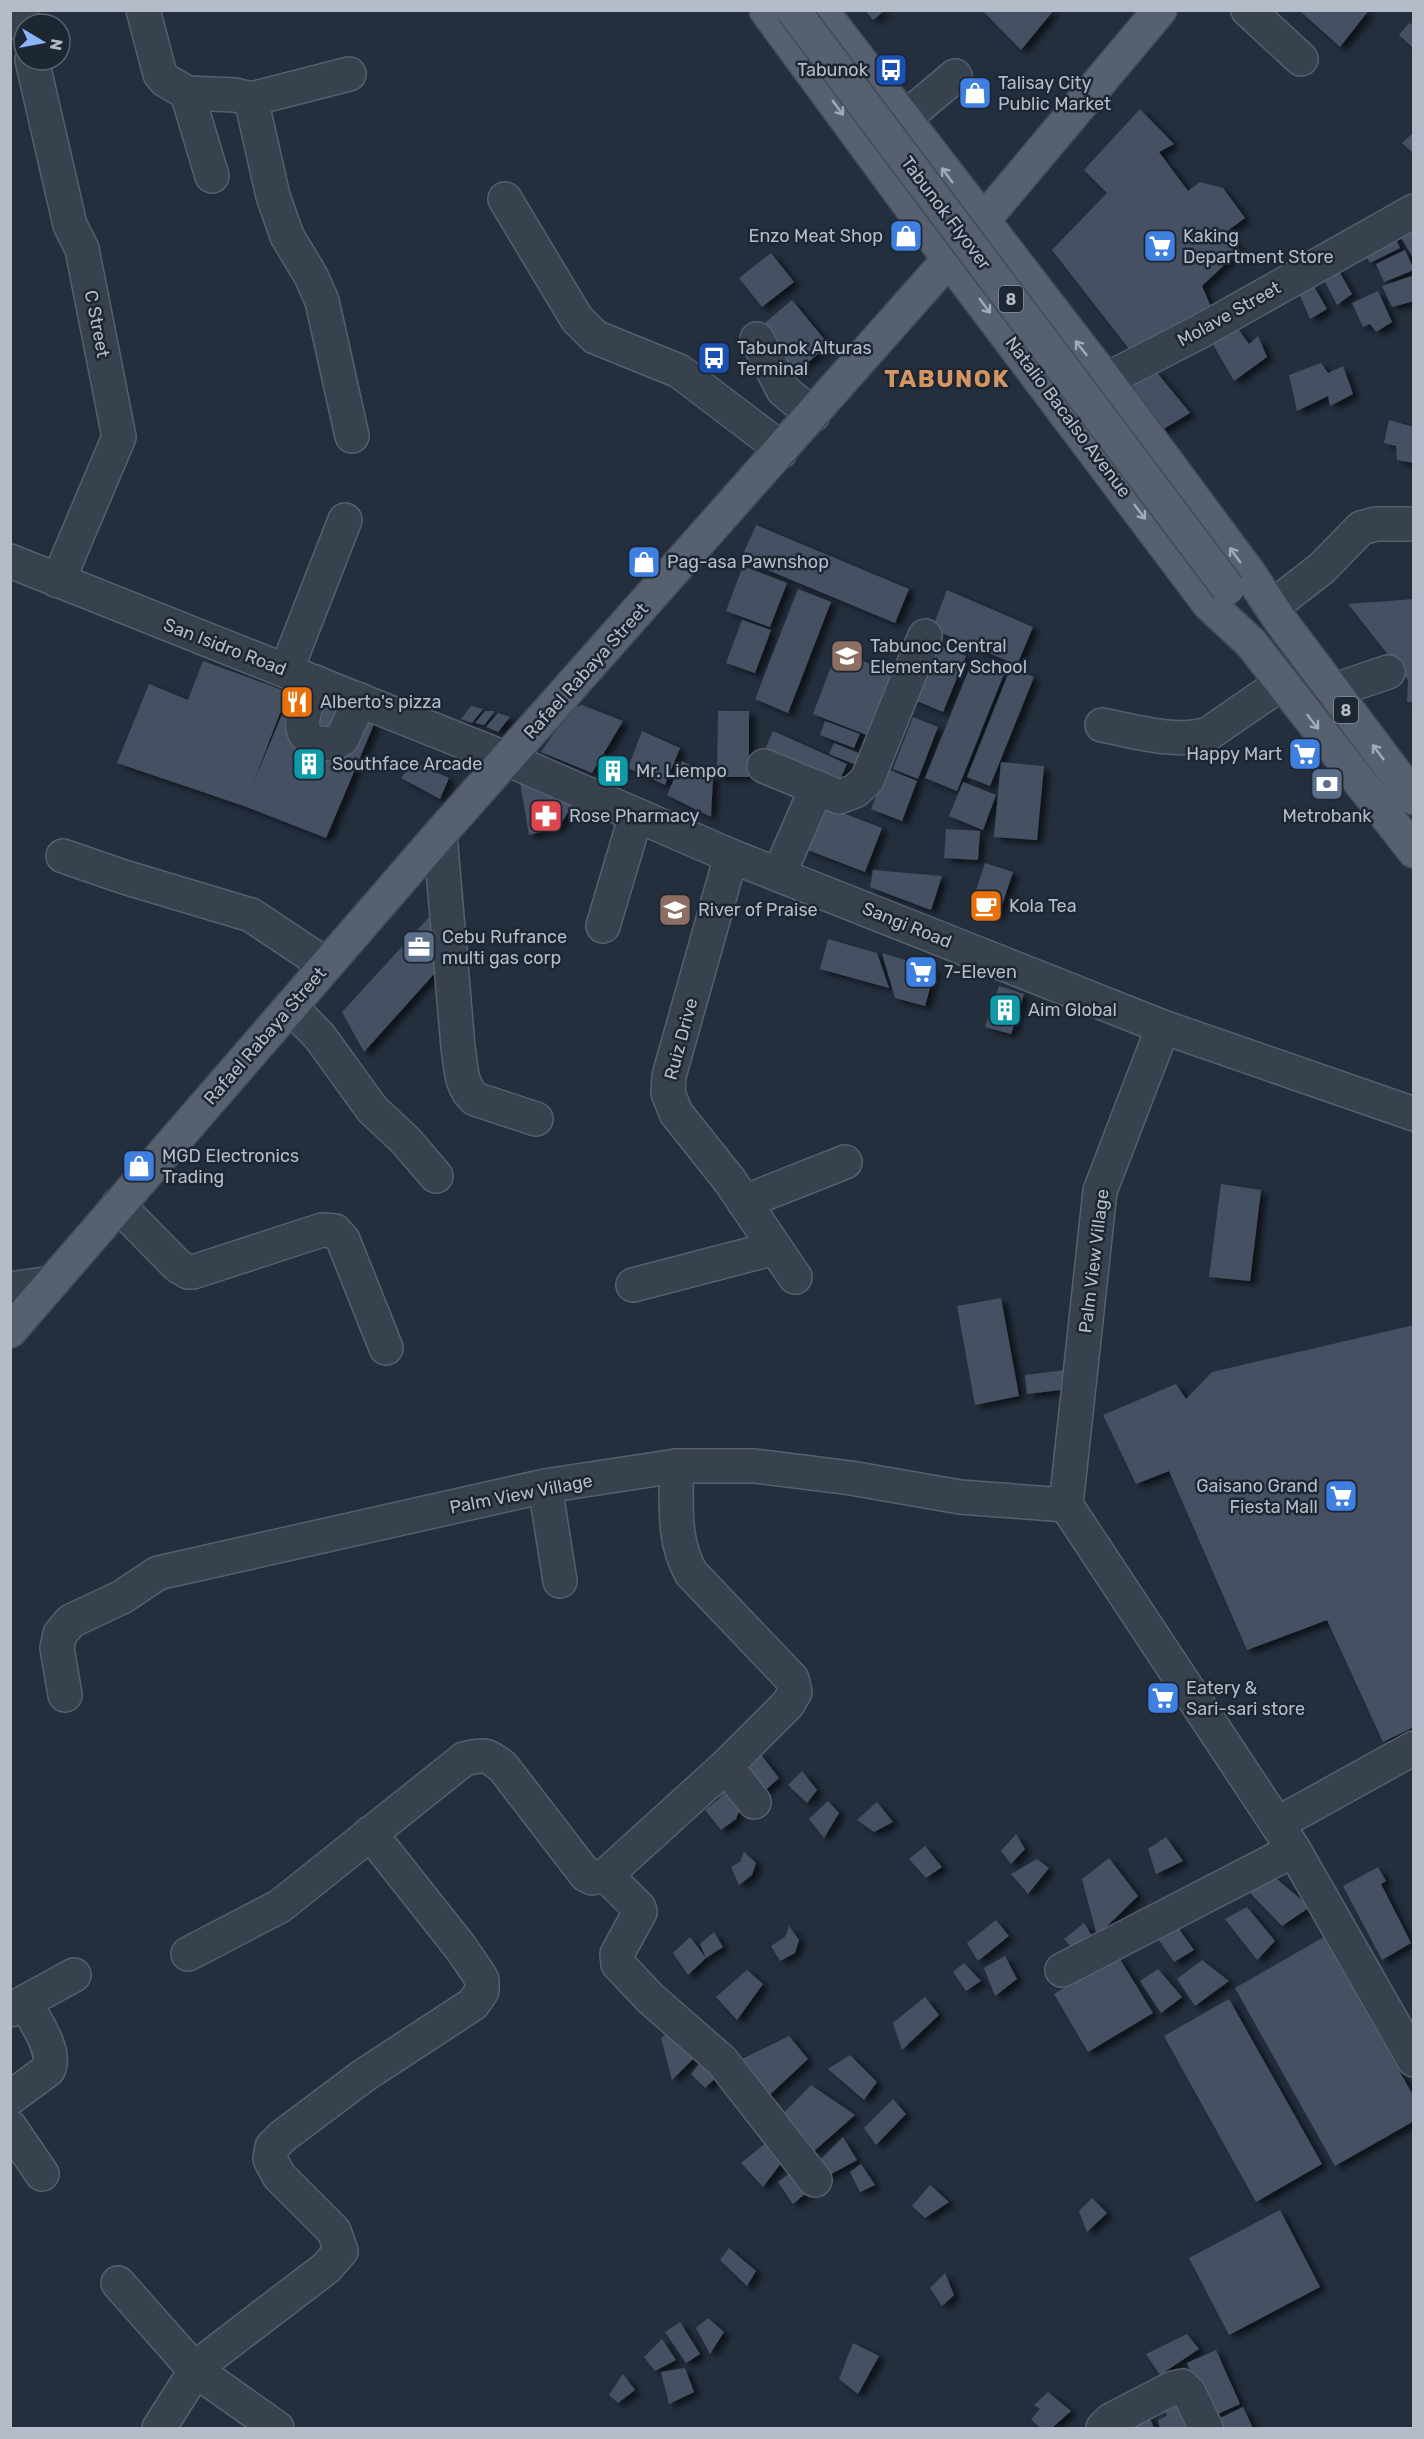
<svg xmlns="http://www.w3.org/2000/svg" width="1424" height="2439" font-family="Rubik,sans-serif">
<style>
.building{fill:#455162;filter:url(#shadow)}
.lines{fill:none;stroke-linecap:round;stroke-linejoin:round}
.minor-casing{stroke:#565f6c;stroke-width:36}
.major-casing{stroke:#414a57;stroke-width:36}
.minor{stroke:#38414e;stroke-width:33}
.major{stroke:#56606e;stroke-width:33}
.major-bridge-casing{stroke:#414a57;stroke-width:36;stroke-linecap:butt}
.major-bridge{stroke:#56606e;stroke-width:33}
.oneway{stroke:#a1aab7}
.labels{text-anchor:middle;dominant-baseline:central;stroke-width:5;stroke-linejoin:round;paint-order:stroke}
.shield{fill:#1d2633;stroke:#878f9c;stroke-width:1.5}
.shield-label{font-size:16px;font-weight:bold;fill:#b4bcc9}
.poi-label{font-size:18px;fill:#b4bcc9;stroke:#1d2633;text-anchor:start}
.street-label{font-size:18px;fill:#b4bcc9;stroke:#1d2633}
.district-label{font-size:24px;font-weight:bold;letter-spacing:1.5px;fill:#d59563;stroke:#1d2633}
</style>
<defs>
<filter id="shadow"><feDropShadow dx="6" dy="4" stdDeviation="3" flood-color="#0009"/></filter>
</defs>
<rect width="100%" height="100%" fill="#242f3e"/>
<g class="building">
<polygon points="865,10 885,10 873,20"/>
<polygon points="982,10 1054,10 1021,50"/>
<polygon points="1299,10 1369,10 1340,47"/>
<polygon points="1409,23 1414,26 1412,47 1399,35"/>
<polygon points="1140,109 1174,144 1159,152 1188,191 1200,182 1223,188 1245,218 1226,232 1240,250 1202,286 1211,307 1133,354 1052,250 1107,193 1084,170"/>
<polygon points="1414,132 1414,154 1402,143"/>
<polygon points="1414,218 1414,259 1396,230"/>
<polygon points="1393,231 1400,248 1370,263 1360,247"/>
<polygon points="1405,250 1414,270 1384,282 1376,264"/>
<polygon points="771,253 794,282 762,307 739,278"/>
<polygon points="1336,266 1352,294 1337,305 1322,276"/>
<polygon points="1412,276 1414,301 1392,307 1382,286"/>
<polygon points="1312,283 1327,309 1310,319 1298,291"/>
<polygon points="1378,291 1392,322 1376,332 1370,324 1363,327 1352,303"/>
<polygon points="792,300 829,345 796,372 760,327"/>
<polygon points="1236,326 1249,344 1258,336 1267,357 1234,381 1211,341"/>
<polygon points="1321,363 1328,373 1343,366 1353,394 1330,406 1328,396 1297,411 1289,375"/>
<polygon points="1155,370 1190,413 1152,436 1118,391"/>
<polygon points="1389,420 1414,427 1414,463 1397,460 1396,446 1384,443"/>
<polygon points="756,525 909,589 895,623 741,559"/>
<polygon points="743,566 787,583 770,627 726,611"/>
<polygon points="798,589 831,602 788,713 755,699"/>
<polygon points="947,590 1033,627 1017,665 932,629"/>
<polygon points="1414,599 1414,702 1407,702 1408,680 1348,604"/>
<polygon points="742,620 771,630 755,673 726,663"/>
<polygon points="932,643 966,656 943,712 910,698"/>
<polygon points="837,651 896,674 872,737 813,714"/>
<polygon points="203,661 288,692 253,784 293,688 375,722 326,838 244,806 117,763 149,684 188,700"/>
<polygon points="972,662 1004,674 957,791 925,778"/>
<polygon points="1011,667 1034,677 990,786 967,777"/>
<polygon points="582,705 623,721 592,773 541,752 571,708"/>
<polygon points="471,706 483,709 472,723 461,719"/>
<polygon points="485,711 495,711 484,725 475,723"/>
<polygon points="718,711 749,711 749,777 717,777"/>
<polygon points="498,713 510,717 498,732 486,727"/>
<polygon points="913,717 938,727 918,779 893,769"/>
<polygon points="825,721 860,734 854,748 820,735"/>
<polygon points="642,731 680,748 665,785 628,768"/>
<polygon points="773,731 847,764 836,789 762,756"/>
<polygon points="834,743 868,757 864,768 829,754"/>
<polygon points="609,759 625,765 616,783 601,778"/>
<polygon points="682,761 713,777 711,817 667,795"/>
<polygon points="414,762 449,778 440,799 401,778"/>
<polygon points="1001,762 1044,766 1037,840 994,837"/>
<polygon points="887,769 917,781 902,821 871,809"/>
<polygon points="520,782 573,804 559,827 529,835"/>
<polygon points="963,782 996,795 983,830 949,816"/>
<polygon points="822,805 882,828 865,872 805,849"/>
<polygon points="946,829 980,831 978,860 944,858"/>
<polygon points="985,863 1013,872 998,917 970,908"/>
<polygon points="873,870 942,876 931,910 870,887"/>
<polygon points="431,915 443,964 364,1052 342,1012"/>
<polygon points="828,939 877,953 889,988 820,969"/>
<polygon points="882,953 935,969 925,1006 895,998"/>
<polygon points="999,986 1024,994 1011,1034 985,1027"/>
<polygon points="1221,1184 1261,1190 1250,1281 1209,1277"/>
<polygon points="1001,1298 1019,1396 975,1405 957,1306"/>
<polygon points="1414,1325 1414,1727 1383,1742 1327,1620 1247,1650 1169,1471 1136,1484 1103,1415 1176,1384 1186,1399 1212,1372"/>
<polygon points="1066,1370 1069,1389 1027,1394 1025,1375"/>
<polygon points="759,1752 779,1778 760,1795 739,1769"/>
<polygon points="802,1771 817,1790 807,1803 788,1785"/>
<polygon points="725,1785 741,1806 736,1819 721,1830 705,1810 720,1798"/>
<polygon points="828,1801 839,1813 824,1838 809,1819"/>
<polygon points="877,1802 893,1822 874,1832 857,1820"/>
<polygon points="1016,1834 1025,1849 1011,1864 1001,1851"/>
<polygon points="1166,1837 1183,1861 1156,1874 1148,1849"/>
<polygon points="925,1846 942,1867 926,1878 909,1859"/>
<polygon points="744,1852 756,1863 752,1875 739,1885 731,1867 740,1862"/>
<polygon points="1109,1858 1138,1896 1097,1936 1082,1879"/>
<polygon points="1037,1859 1049,1868 1028,1894 1011,1874"/>
<polygon points="1378,1867 1386,1881 1381,1884 1411,1943 1382,1960 1343,1886"/>
<polygon points="1271,1874 1310,1907 1282,1926 1246,1889"/>
<polygon points="1247,1907 1275,1941 1257,1960 1225,1919"/>
<polygon points="996,1920 1009,1936 978,1961 967,1943"/>
<polygon points="1084,1923 1097,1944 1078,1955 1064,1939"/>
<polygon points="1176,1925 1194,1950 1174,1962 1156,1936"/>
<polygon points="789,1926 799,1940 795,1953 780,1961 771,1946 785,1937"/>
<polygon points="714,1932 723,1947 706,1958 688,1975 673,1953 690,1937 706,1958 700,1944"/>
<polygon points="1324,1937 1414,2097 1414,2121 1335,2166 1235,1988"/>
<polygon points="1005,1956 1017,1979 995,1996 984,1968"/>
<polygon points="1118,1956 1153,2013 1088,2052 1054,1994"/>
<polygon points="1202,1960 1229,1981 1195,2006 1177,1979"/>
<polygon points="964,1963 981,1981 966,1991 953,1972"/>
<polygon points="1158,1969 1182,1997 1161,2013 1140,1981"/>
<polygon points="747,1970 763,1984 737,2020 716,1997"/>
<polygon points="925,1997 939,2015 902,2050 893,2023"/>
<polygon points="1229,1999 1322,2164 1256,2202 1164,2036"/>
<polygon points="674,2029 696,2056 672,2080 661,2038"/>
<polygon points="789,2036 808,2059 761,2103 730,2065"/>
<polygon points="706,2055 723,2071 705,2088 691,2074"/>
<polygon points="850,2055 877,2082 864,2100 828,2069"/>
<polygon points="811,2085 855,2115 813,2152 776,2121"/>
<polygon points="893,2099 906,2114 876,2145 864,2128"/>
<polygon points="843,2137 857,2160 824,2178 818,2162"/>
<polygon points="767,2142 785,2158 763,2187 741,2163"/>
<polygon points="861,2164 875,2185 860,2192 850,2172"/>
<polygon points="794,2170 811,2189 793,2204 778,2182"/>
<polygon points="930,2185 949,2202 925,2218 912,2206"/>
<polygon points="1092,2198 1107,2213 1087,2232 1079,2211"/>
<polygon points="1280,2210 1320,2287 1229,2335 1189,2258"/>
<polygon points="729,2248 756,2271 747,2286 720,2260"/>
<polygon points="945,2273 954,2295 942,2306 930,2288"/>
<polygon points="708,2318 724,2332 710,2354 696,2328"/>
<polygon points="680,2322 700,2354 686,2363 665,2332"/>
<polygon points="1187,2334 1199,2349 1160,2375 1146,2354"/>
<polygon points="662,2339 676,2360 655,2371 644,2357"/>
<polygon points="853,2343 879,2356 858,2394 839,2379"/>
<polygon points="1216,2350 1240,2404 1211,2417 1187,2363"/>
<polygon points="685,2368 694,2392 669,2404 661,2372"/>
<polygon points="623,2374 635,2390 618,2403 609,2395"/>
<polygon points="1048,2392 1071,2411 1052,2428 1040,2428 1031,2419 1040,2409 1034,2405"/>
<polygon points="1183,2403 1193,2428 1160,2428 1158,2420 1167,2416 1165,2408"/>
<polygon points="1243,2407 1253,2428 1220,2428 1216,2420"/>
<polygon points="1148,2414 1154,2428 1126,2428"/>
</g>
<g class="lines">
<defs>
<g id="minor">
<polyline points="20,10 24,26"/>
<polyline points="143,10 160,74 165,80 187,93 235,95 251,99 349,74"/>
<polyline points="1248,10 1301,59"/>
<polyline points="32,60 70,225 82,249 119,437 58,581"/>
<polyline points="187,93 212,176"/>
<polyline points="251,99 273,196 287,236 311,276 322,301 352,436"/>
<polyline points="904,119 955,76"/>
<polyline points="505,199 577,319 595,337 679,371 766,437 780,452"/>
<polyline points="757,339 783,390 813,415"/>
<polyline points="1106,380 1199,332 1414,211"/>
<polyline points="10,561 507,759 731,856 1163,1027 1414,1114"/>
<polyline points="1272,607 1322,568 1361,528 1376,524 1414,524"/>
<polyline points="286,671 345,520"/>
<path d="M 315,682 C 308,701 289,736 319,743 C 328,744 334,744 342,739 L 360,700"/>
<polyline points="1332,691 1388,672"/>
<path d="M 1102,725 C 1135,731 1175,744 1208,734 L 1282,683"/>
<polyline points="764,766 839,797 855,791 867,780 925,636"/>
<path d="M 440,834 L 458,1047 C 461,1066 460,1086 475,1099 L 536,1119"/>
<polyline points="63,856 124,877 251,915 311,955 321,970"/>
<polyline points="731,856 669,1076 668,1093 676,1113 730,1181 795,1277"/>
<polyline points="779,874 817,787"/>
<polyline points="603,926 636,815"/>
<polyline points="291,1007 320,1037 372,1109 406,1141 436,1176"/>
<polyline points="744,1202 845,1162"/>
<polyline points="118,1205 178,1266 188,1272 193,1272 322,1230 335,1231 343,1240 386,1348"/>
<polyline points="633,1285 775,1248"/>
<polyline points="10,1289 51,1283"/>
<polyline points="545,1486 560,1581"/>
<polyline points="65,1695 57,1648 60,1634 71,1621 122,1597 158,1573 545,1486 676,1466 755,1466 851,1478 960,1497 1066,1505"/>
<polyline points="726,1766 754,1802"/>
<polyline points="1277,1824 1414,1748"/>
<polyline points="1294,1850 1414,2060"/>
<polyline points="606,1875 639,1908 640,1912 617,1954 618,1964 650,1998 722,2061 815,2180"/>
<path d="M 188,1954 L 280,1906 L 464,1759 C 484,1754 487,1754 503,1767 L 586,1875 L 592,1878 L 606,1875 L 726,1766 L 788,1704 L 795,1692 L 792,1679 L 691,1573 C 672,1539 677,1505 676,1466"/>
<polyline points="1062,1970 1294,1850 1066,1505 1100,1191 1163,1027"/>
<polyline points="10,2010 74,1975"/>
<path d="M 10,2098 L 48,2070 C 58,2053 34,2019 25,2003"/>
<polyline points="10,2127 42,2174"/>
<polyline points="118,2283 195,2370 277,2428"/>
<polyline points="159,2428 199,2365 326,2268 341,2251 334,2231 279,2176 270,2159 272,2147 283,2136 363,2076 473,2004 482,1991 482,1980 478,1973 461,1948 370,1833"/>
<polyline points="1103,2428 1111,2420 1173,2388 1182,2386 1189,2393 1206,2428"/>
</g>
<g id="major">
<polyline points="766,10 949,259 1209,604 1251,643 1414,851"/>
<polyline points="821,10 1106,380 1249,573 1280,620 1414,798"/>
<polyline points="10,1331 440,834 982,222 1160,10"/>
</g>
</defs>
<use href="#minor" class="minor-casing"/>
<use href="#major" class="major-casing"/>
<use href="#minor" class="minor"/>
<use href="#major" class="major"/>
<defs>
<polyline id="major-bridge" points="793,10 1228,588"/>
</defs>
<use href="#major-bridge" class="major-bridge-casing"/>
<use href="#major-bridge" class="major-bridge"/>
</g>
<defs><path id="oneway-shaft" d="M-6 0H5M1.5-3L5.5 0L1.5 3" fill="none" stroke-width="1.6" stroke-linecap="round" stroke-linejoin="round" transform="scale(1.5)"/></defs>
<g class="oneway">
<use href="#oneway-shaft" transform="translate(838 108) rotate(54)"/>
<use href="#oneway-shaft" transform="translate(947 175) rotate(-127)"/>
<use href="#oneway-shaft" transform="translate(985 306) rotate(53)"/>
<use href="#oneway-shaft" transform="translate(1081 348) rotate(-128)"/>
<use href="#oneway-shaft" transform="translate(1140 512) rotate(53)"/>
<use href="#oneway-shaft" transform="translate(1235 555) rotate(-126)"/>
<use href="#oneway-shaft" transform="translate(1313 722) rotate(52)"/>
<use href="#oneway-shaft" transform="translate(1378 752) rotate(-127)"/>
</g>
<defs>
<symbol id="bus-square" viewBox="-11 -11 22 22"><rect x="-9" y="-9" width="18" height="18" rx="4" fill="#1a4fb4" stroke="#1d2633"/><path d="M-5-6H5V4H4V6H2V4H-2V6H-4V4H-5ZM-3.5-4V0h7V-4ZM-3.5 1.2v1.5H-2V1.2ZM2 1.2v1.5H3.5V1.2Z" fill="#fff"/></symbol>
<symbol id="shop-square" viewBox="-11 -11 22 22"><rect x="-9" y="-9" width="18" height="18" rx="4" fill="#3f7fe0" stroke="#1d2633"/><path d="M-5-2.5h2.3a2.7 3.5 0 0 1 5.4 0H5L5.5 6h-11ZM-1.5-2.5h3a1.5 2.3 0 0 0-3 0Z" fill="#fff"/></symbol>
<symbol id="supermarket-square" viewBox="-11 -11 22 22"><rect x="-9" y="-9" width="18" height="18" rx="4" fill="#3f7fe0" stroke="#1d2633"/><path d="M-6-5.5h2.5l.6 2H6L4.5 2H-2.5L-4.4-4H-6ZM-1.5 3.2a1.3 1.3 0 1 0 .1 0ZM3 3.2a1.3 1.3 0 1 0 .1 0Z" fill="#fff"/></symbol>
<symbol id="school-square" viewBox="-11 -11 22 22"><rect x="-9" y="-9" width="18" height="18" rx="4" fill="#8d6e63" stroke="#1d2633"/><path d="M0-5L7-2L0 1L-7-2ZM-4 1L0 2.5L4 1V4Q0 6-4 4Z" fill="#fff"/></symbol>
<symbol id="restaurant-square" viewBox="-11 -11 22 22"><rect x="-9" y="-9" width="18" height="18" rx="4" fill="#e8710a" stroke="#1d2633"/><path d="M-5-6h1v4h1v-4h1v4h1v-4h1v5L-1.5 .5V6h-2V.5L-5-1ZM5-6V6H3V1.5H1.5Q1.5-4 5-6Z" fill="#fff"/></symbol>
<symbol id="building-square" viewBox="-11 -11 22 22"><rect x="-9" y="-9" width="18" height="18" rx="4" fill="#0f9aa8" stroke="#1d2633"/><path d="M-4-6H4V6H1V3H-1V6H-4ZM-2.5-4.3h1.7v1.8h-1.7ZM.8-4.3h1.7v1.8H.8ZM-2.5-1h1.7V.8h-1.7ZM.8-1h1.7V.8H.8Z" fill="#fff"/></symbol>
<symbol id="bank-square" viewBox="-11 -11 22 22"><rect x="-9" y="-9" width="18" height="18" rx="4" fill="#5c6f8a" stroke="#1d2633"/><path d="M-6-4H6V4H-6ZM0-2.3a2.3 2.3 0 1 0 0 4.6a2.3 2.3 0 1 0 0-4.6Z" fill="#fff"/></symbol>
<symbol id="pharmacy-square" viewBox="-11 -11 22 22"><rect x="-9" y="-9" width="18" height="18" rx="4" fill="#e0444e" stroke="#1d2633"/><path d="M-2-6h4v4h4v4h-4v4h-4v-4h-4v-4h4Z" fill="#fff"/></symbol>
<symbol id="cafe-square" viewBox="-11 -11 22 22"><rect x="-9" y="-9" width="18" height="18" rx="4" fill="#e8710a" stroke="#1d2633"/><path d="M-5.5-4.5H6V0H3Q3 3.5 0 3.5H-2.5Q-5.5 3.5-5.5 0ZM3-3.2v2h1.7v-2ZM-6 4.5H4V6H-6Z" fill="#fff"/></symbol>
<symbol id="office-square" viewBox="-11 -11 22 22"><rect x="-9" y="-9" width="18" height="18" rx="4" fill="#5c6f8a" stroke="#1d2633"/><path d="M-6-3h4V-5.5h4V-3h4V5H-6ZM-1-4.5V-3h2v-1.5ZM-6 0V1H6V0Z" fill="#fff"/></symbol>
</defs>
<g fill-rule="evenodd">
<use href="#bus-square" x="872" y="51" width="38" height="38"/>
<use href="#shop-square" x="956" y="74" width="38" height="38"/>
<use href="#shop-square" x="887" y="217" width="38" height="38"/>
<use href="#supermarket-square" x="1141" y="227" width="38" height="38"/>
<use href="#bus-square" x="695" y="339" width="38" height="38"/>
<use href="#shop-square" x="625" y="543" width="38" height="38"/>
<use href="#school-square" x="828" y="637" width="38" height="38"/>
<use href="#restaurant-square" x="278" y="683" width="38" height="38"/>
<use href="#supermarket-square" x="1286" y="735" width="38" height="38"/>
<use href="#building-square" x="290" y="745" width="38" height="38"/>
<use href="#building-square" x="594" y="752" width="38" height="38"/>
<use href="#bank-square" x="1308" y="765" width="38" height="38"/>
<use href="#pharmacy-square" x="527" y="797" width="38" height="38"/>
<use href="#cafe-square" x="967" y="887" width="38" height="38"/>
<use href="#school-square" x="656" y="891" width="38" height="38"/>
<use href="#office-square" x="400" y="928" width="38" height="38"/>
<use href="#supermarket-square" x="902" y="953" width="38" height="38"/>
<use href="#building-square" x="986" y="991" width="38" height="38"/>
<use href="#shop-square" x="120" y="1147" width="38" height="38"/>
<use href="#supermarket-square" x="1322" y="1477" width="38" height="38"/>
<use href="#supermarket-square" x="1144" y="1679" width="38" height="38"/>
</g>
<g class="labels">
<g class="shield">
<rect x="999" y="286" width="24" height="26" rx="4.5"/>
<rect x="1334" y="697" width="24" height="26" rx="4.5"/>
</g>
<g class="shield-label">
<text x="1011" y="299">8</text>
<text x="1346" y="710">8</text>
</g>
<g class="poi-label">
<text x="868" y="70" text-anchor="end">Tabunok</text>
<text x="998" y="83">Talisay City<tspan x="998" dy="21">Public Market</tspan></text>
<text x="883" y="236" text-anchor="end">Enzo Meat Shop</text>
<text x="1183" y="236">Kaking<tspan x="1183" dy="21">Department Store</tspan></text>
<text x="737" y="348">Tabunok Alturas<tspan x="737" dy="21">Terminal</tspan></text>
<text x="667" y="562">Pag-asa Pawnshop</text>
<text x="870" y="646">Tabunoc Central<tspan x="870" dy="21">Elementary School</tspan></text>
<text x="320" y="702">Alberto's pizza</text>
<text x="1282" y="754" text-anchor="end">Happy Mart</text>
<text x="332" y="764">Southface Arcade</text>
<text x="636" y="771">Mr. Liempo</text>
<text x="569" y="816">Rose Pharmacy</text>
<text x="1327" y="816" text-anchor="middle">Metrobank</text>
<text x="1009" y="906">Kola Tea</text>
<text x="698" y="910">River of Praise</text>
<text x="442" y="937">Cebu Rufrance<tspan x="442" dy="21">multi gas corp</tspan></text>
<text x="944" y="972">7-Eleven</text>
<text x="1028" y="1010">Aim Global</text>
<text x="162" y="1156">MGD Electronics<tspan x="162" dy="21">Trading</tspan></text>
<text x="1318" y="1486" text-anchor="end">Gaisano Grand<tspan x="1318" dy="21">Fiesta Mall</tspan></text>
<text x="1186" y="1688">Eatery &amp;<tspan x="1186" dy="21">Sari-sari store</tspan></text>
</g>
<g class="street-label">
<text transform="translate(946 213) rotate(53)">Tabunok Flyover</text>
<text transform="translate(1229 314) rotate(-29)">Molave Street</text>
<text transform="translate(97 324) rotate(79)">C Street</text>
<text transform="translate(1068 417) rotate(53)">Natalio Bacalso Avenue</text>
<text transform="translate(225 647) rotate(21)">San Isidro Road</text>
<text transform="translate(586 671) rotate(-48)">Rafael Rabaya Street</text>
<text transform="translate(907 925) rotate(22)">Sangi Road</text>
<text transform="translate(265 1036) rotate(-49)">Rafael Rabaya Street</text>
<text transform="translate(681 1039) rotate(-75)">Ruiz Drive</text>
<text transform="translate(1094 1261) rotate(-83)">Palm View Village</text>
<text transform="translate(521 1494) rotate(-11)">Palm View Village</text>
</g>
<g class="district-label">
<text x="947" y="379">TABUNOK</text>
</g>
</g>
<rect width="1424" height="2439" fill="none" stroke="#b4bcc9" stroke-width="24"/>
<g transform="translate(42 42) rotate(100)"><circle r="28" fill="#1d2633" stroke="#59626f" stroke-width="1.5"/>
<path d="M0-4.5L10 22L0 15L-10 22Z" fill="#8ab4f8"/>
<text y="-9" font-size="16" font-weight="bold" text-anchor="middle" fill="#b4bcc9">N</text>
</g>
</svg>
